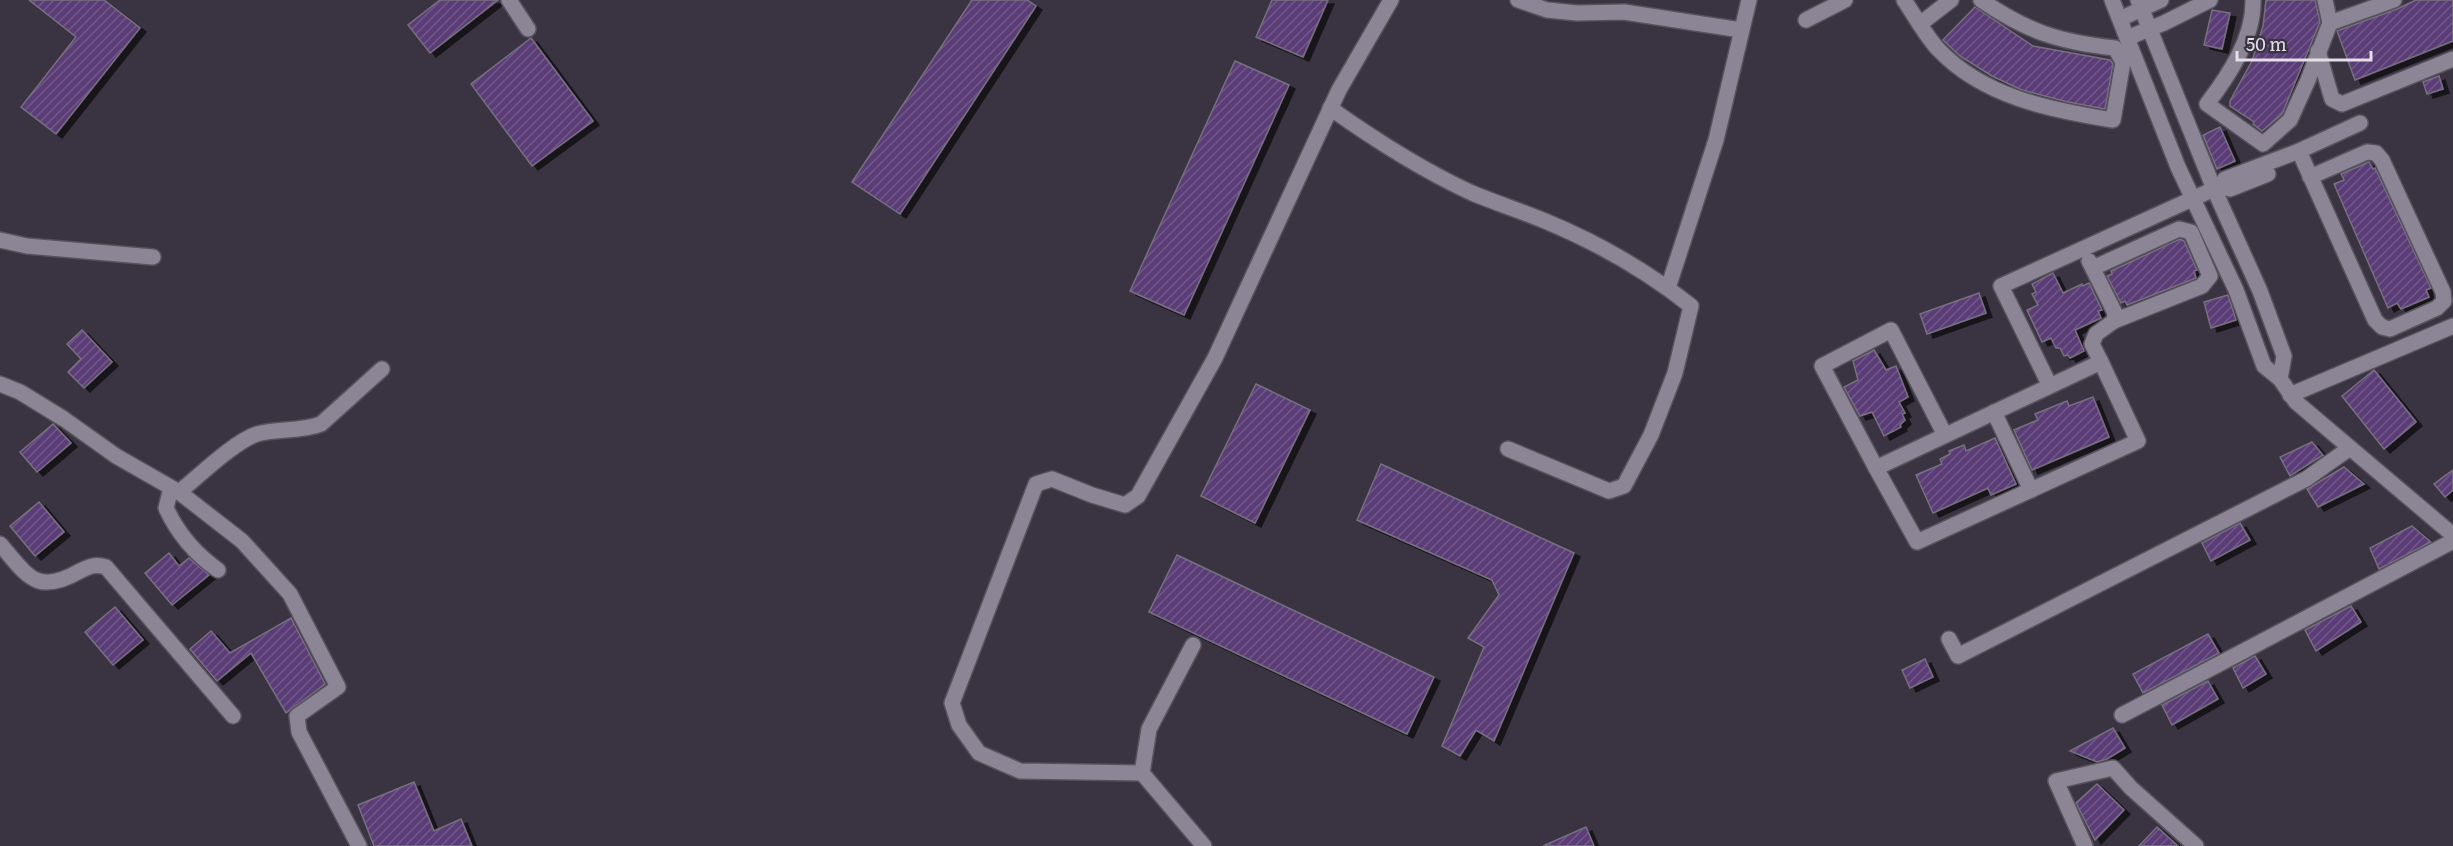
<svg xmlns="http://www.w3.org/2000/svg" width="2453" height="846" font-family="Literata,serif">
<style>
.building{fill:url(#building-hatch);stroke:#777080;stroke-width:1.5;filter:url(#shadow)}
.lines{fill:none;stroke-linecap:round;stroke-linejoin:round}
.minor-casing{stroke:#57525d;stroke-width:18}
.minor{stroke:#8c8595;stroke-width:15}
</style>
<defs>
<pattern id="building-hatch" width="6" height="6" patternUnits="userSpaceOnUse" patternTransform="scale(1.5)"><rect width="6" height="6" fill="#5a3c76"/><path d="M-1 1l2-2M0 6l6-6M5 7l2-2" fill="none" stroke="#72588a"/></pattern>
<filter id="shadow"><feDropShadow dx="6" dy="4" stdDeviation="0" flood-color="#0009"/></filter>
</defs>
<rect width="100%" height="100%" fill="#3a3341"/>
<g class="building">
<polygon points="29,0 104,0 140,28 56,134 21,107 76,37"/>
<polygon points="440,0 498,0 430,53 408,25"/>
<polygon points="972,0 1027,0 1036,6 900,214 852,182"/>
<polygon points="1272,0 1328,0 1303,57 1256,37"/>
<polygon points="2266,0 2315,0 2320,22 2282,114 2262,131 2253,124 2254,122 2230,106 2230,101 2252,61 2263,26"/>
<polygon points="2416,0 2453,0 2453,41 2355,80 2337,31 2397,9"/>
<polygon points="1975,7 2033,46 2110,60 2113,64 2105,109 2068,102 2022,90 1992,76 1960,56 1943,40"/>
<polygon points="2212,10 2230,13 2222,49 2204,45"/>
<polygon points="531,38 593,121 532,166 471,84"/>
<polygon points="1235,61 1289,85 1184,315 1130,291"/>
<polygon points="2439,76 2443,89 2427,94 2423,82"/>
<polygon points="2220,127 2235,161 2217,169 2203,135"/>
<polygon points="2369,162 2373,169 2375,168 2431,288 2426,290 2429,297 2401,309 2397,303 2388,308 2334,184 2344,180 2341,174"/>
<polygon points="2180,239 2184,241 2197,270 2194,271 2196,278 2127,305 2125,301 2121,303 2107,276 2112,274 2111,271"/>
<polygon points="2053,273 2063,293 2082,284 2083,286 2089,283 2102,310 2098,311 2101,318 2075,330 2084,351 2070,358 2068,355 2064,356 2060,348 2056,348 2051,338 2042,342 2027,310 2038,305 2032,294 2036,292 2032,284"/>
<polygon points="1979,293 1986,313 1927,334 1920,314"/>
<polygon points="2228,295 2236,320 2211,328 2204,302"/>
<polygon points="82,330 112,362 84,388 68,372 81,359 67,344"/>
<polygon points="1874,350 1886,370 1896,366 1908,397 1899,402 1905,413 1902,414 1905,420 1900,425 1901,427 1884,436 1872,412 1860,416 1844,387 1858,380 1853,361"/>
<polygon points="2374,370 2416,422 2384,449 2342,396"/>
<polygon points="1256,384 1310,410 1255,523 1201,496"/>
<polygon points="2093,397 2109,437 2032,470 2014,430 2038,420 2035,414 2067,401 2069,406"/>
<polygon points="53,424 71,443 37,472 20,452"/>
<polygon points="1995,438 2016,484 1991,495 1988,488 1933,513 1916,475 1942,464 1940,459 1950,454 1949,451 1964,445 1966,451"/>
<polygon points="2312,442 2323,455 2290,476 2280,457"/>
<polygon points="1381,464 1574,553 1494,741 1476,730 1460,756 1442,746 1484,647 1468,638 1499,595 1492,580 1357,520"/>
<polygon points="2344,467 2364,484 2318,507 2307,489"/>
<polygon points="2453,470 2453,490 2445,497 2434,484"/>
<polygon points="39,502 64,532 35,556 10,526"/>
<polygon points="2240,523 2250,540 2211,561 2202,543"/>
<polygon points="2412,526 2431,542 2379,569 2370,548"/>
<polygon points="169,553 179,566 189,558 209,575 172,605 145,573"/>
<polygon points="1177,555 1434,677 1407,734 1149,612"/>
<polygon points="2351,606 2361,622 2316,651 2305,630"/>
<polygon points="115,607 143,640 113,665 85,632"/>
<polygon points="291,618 325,684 286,713 251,653 217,681 190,649 211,631 230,653"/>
<polygon points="2208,634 2219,653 2143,693 2133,674"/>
<polygon points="2255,656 2266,674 2243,688 2233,668"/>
<polygon points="1925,659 1933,677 1910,688 1902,670"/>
<polygon points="2208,681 2218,699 2172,725 2162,705"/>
<polygon points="2113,728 2125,748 2107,759 2097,762 2070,751"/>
<polygon points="414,782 434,831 461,819 472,846 374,846 358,805"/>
<polygon points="2097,784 2124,810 2095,840 2076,803"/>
<polygon points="1586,827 1594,846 1543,846"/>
<polygon points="2157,827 2178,846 2139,846"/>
</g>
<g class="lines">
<defs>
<g id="minor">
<polyline points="509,0 528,29"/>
<polyline points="1518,0 1547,10 1577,13 1624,12 1741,30"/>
<path d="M 1904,0 C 1915,16 1925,35 1938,49 C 1983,97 2051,110 2113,120 L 2123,62 L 2115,48 C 2059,42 2028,32 1981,0"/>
<polyline points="2112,0 2178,167 2236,290 2264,366 2280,379 2296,402 2453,535"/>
<polyline points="2138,0 2214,189 2260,291 2284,356 2280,379"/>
<path d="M 2253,0 C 2254,38 2229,75 2207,104 L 2263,144 L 2290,120 L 2308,80 L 2330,23 L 2325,0"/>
<polyline points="2120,19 2161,0"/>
<polyline points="1806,20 1845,0"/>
<polyline points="2330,23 2394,0"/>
<polyline points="1920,24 1951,0"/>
<polyline points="2127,38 2164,23 2210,0"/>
<polyline points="2318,51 2332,99 2342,104 2453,59"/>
<path d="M 1330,108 C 1375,140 1422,170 1472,193 C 1496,203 1521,211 1545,221 C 1596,242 1648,272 1691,306 L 1675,373 L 1651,435 L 1624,486 L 1609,491 L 1508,449"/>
<polyline points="2299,151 2375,320 2382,327 2390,329 2437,308 2444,301 2443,292 2382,160 2376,153 2367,152 2310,177"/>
<polyline points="2220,187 2230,189 2268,174"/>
<polyline points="0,240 27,246 153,257"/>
<polyline points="2089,261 2115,313 2114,321 2096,334 2092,344 2101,362"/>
<polyline points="2093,268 2179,229 2191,232 2210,276 2202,286 2114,321"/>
<polyline points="1668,288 1716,140 1749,0"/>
<polyline points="0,384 20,392 64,419 116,456 179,492 242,541 290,594 338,687 297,716 299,732 359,846"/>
<polyline points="2050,386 2101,362 2138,441 1917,542 1876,468 2050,386 2001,286 2214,189 2220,187 2225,179 2299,151 2360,123"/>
<polyline points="2290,395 2453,326"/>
<polyline points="1994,412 2031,490"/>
<polyline points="1876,468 1822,366 1891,330 1945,435"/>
<path d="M 171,488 L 166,508 C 178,534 194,553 218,570"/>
<path d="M 179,492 C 198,477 235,441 257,434 C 278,428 300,432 321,424 L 382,369"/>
<path d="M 0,544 C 28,576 36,596 80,571 C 90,566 95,564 106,567 L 233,716"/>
<polyline points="1949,639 1958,656 2306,479 2350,448"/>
<polyline points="1193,645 1149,729 1142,773 1204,846"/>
<polyline points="2122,715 2453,541"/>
<polyline points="1142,773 1020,771 979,753 959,725 952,703 1036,484 1052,479 1092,495 1125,505 1138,496 1215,358 1339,90 1391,0"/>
<polyline points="2085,846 2056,781 2113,768 2131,788 2196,846"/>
</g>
</defs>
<use href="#minor" class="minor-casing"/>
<use href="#minor" class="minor"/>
</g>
<path d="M2237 51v9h134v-9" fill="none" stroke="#e3dee7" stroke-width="3"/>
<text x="2246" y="51" font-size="18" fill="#e3dee7" stroke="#3a3341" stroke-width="4.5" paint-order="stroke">50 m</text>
</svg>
